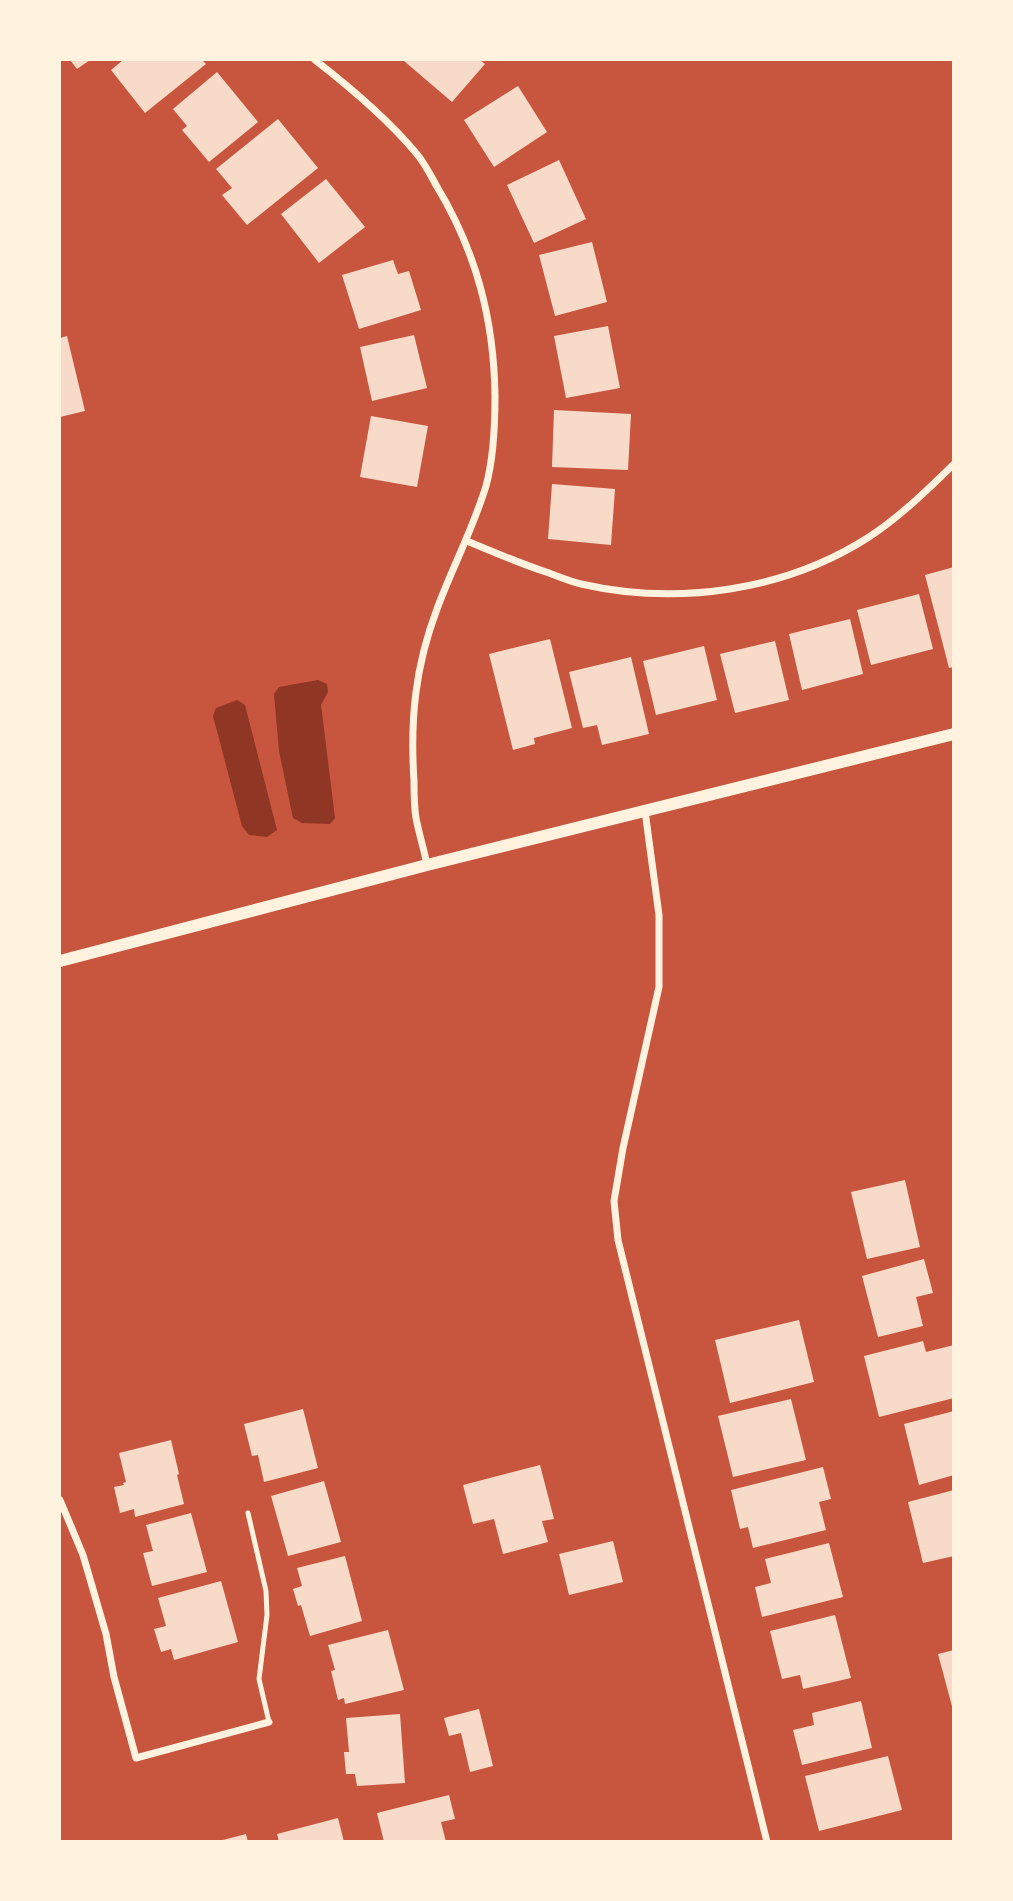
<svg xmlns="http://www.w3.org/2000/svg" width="1013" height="1901" font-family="'IBM Plex Sans',sans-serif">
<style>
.water{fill:#8f3625}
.building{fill:#f7dbc8}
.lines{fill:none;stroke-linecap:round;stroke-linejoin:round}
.service{stroke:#fff3e0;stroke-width:5}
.minor{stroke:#fff3e0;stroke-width:7}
.tertiary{stroke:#fff3e0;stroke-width:12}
</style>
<rect width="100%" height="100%" fill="#c8553d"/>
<g class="water">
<polygon points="318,680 327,684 328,692 321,705 335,818 330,824 302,823 293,818 279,751 274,694 279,687"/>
<polygon points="237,700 245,705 277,830 267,837 249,835 242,826 213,716 216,708"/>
</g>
<g class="building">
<polygon points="70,60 90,60 77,69"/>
<polygon points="123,60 202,60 206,64 145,113 111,70"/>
<polygon points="406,60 480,60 485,64 452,102 404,61"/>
<polygon points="217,72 258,122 209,162 182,130 187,126 173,109"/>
<polygon points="518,86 547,132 494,167 464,120"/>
<polygon points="278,119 318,168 247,225 222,195 232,188 216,169"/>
<polygon points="559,160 586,219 534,243 507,185"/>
<polygon points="326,179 365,227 319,263 281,214"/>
<polygon points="592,242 607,302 555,316 539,255"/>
<polygon points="393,260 398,274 409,271 421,310 359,329 342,275"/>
<polygon points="608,326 620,388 566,398 554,336"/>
<polygon points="414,335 427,388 372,401 360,347"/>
<polygon points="67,336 85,411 60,417 60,338"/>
<polygon points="554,410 631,414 628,470 552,467"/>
<polygon points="371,416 428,426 417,487 360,477"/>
<polygon points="552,484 615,489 611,545 548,539"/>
<polygon points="954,567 954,667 949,668 925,575"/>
<polygon points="919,594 933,649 871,665 857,610"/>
<polygon points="850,619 863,674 802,690 789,634"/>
<polygon points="550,639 572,728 534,738 535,744 513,750 489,654"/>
<polygon points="775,641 789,700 735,713 720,654"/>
<polygon points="704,646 717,700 656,715 643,661"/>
<polygon points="631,657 649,734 602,745 597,725 583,728 569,672"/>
<polygon points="905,1180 920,1247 867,1259 851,1192"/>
<polygon points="924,1259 933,1293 916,1297 923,1326 878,1337 862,1276"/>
<polygon points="799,1320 814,1382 730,1403 715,1340"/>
<polygon points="923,1341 926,1352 954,1345 954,1398 879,1417 864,1356"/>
<polygon points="791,1399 806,1460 733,1477 718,1416"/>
<polygon points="303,1409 318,1468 264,1482 258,1455 252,1456 244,1424"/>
<polygon points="954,1411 954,1475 919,1485 904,1424"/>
<polygon points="171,1440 179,1474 177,1475 184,1504 135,1517 134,1509 120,1513 114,1487 124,1485 123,1483 126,1482 119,1453"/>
<polygon points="540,1465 554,1519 542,1521 548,1542 503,1554 494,1519 473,1524 463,1485"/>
<polygon points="823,1467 831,1499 819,1502 826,1530 753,1548 748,1527 740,1529 731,1490"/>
<polygon points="324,1481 341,1542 288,1556 271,1496"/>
<polygon points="954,1490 954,1556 923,1563 908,1502"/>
<polygon points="191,1513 207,1572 152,1586 143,1553 153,1551 146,1525"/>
<polygon points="613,1541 623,1582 569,1595 559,1554"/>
<polygon points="829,1543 843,1597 762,1617 755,1587 771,1583 765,1559"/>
<polygon points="345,1556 362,1621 310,1636 301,1605 298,1606 293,1589 302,1586 297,1568"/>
<polygon points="221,1581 238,1642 174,1660 171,1649 161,1652 154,1629 166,1626 158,1598"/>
<polygon points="835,1615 851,1678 803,1689 800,1675 782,1679 770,1631"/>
<polygon points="388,1630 404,1690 345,1704 344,1698 338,1700 331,1671 335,1670 328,1645"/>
<polygon points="954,1650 954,1710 953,1710 938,1654"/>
<polygon points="861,1701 872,1748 802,1765 793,1730 814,1725 812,1713"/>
<polygon points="479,1709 493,1766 470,1772 461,1733 449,1736 444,1718"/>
<polygon points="400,1714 405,1783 357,1786 355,1774 346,1774 344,1752 349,1752 346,1718"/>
<polygon points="888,1756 902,1810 819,1831 805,1776"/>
<polygon points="449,1795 455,1819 441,1822 446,1842 384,1842 377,1813"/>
<polygon points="338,1818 344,1842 279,1842 277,1834"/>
<polygon points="246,1834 248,1842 219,1842 219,1841"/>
</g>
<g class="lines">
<polyline class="service" points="248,1513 266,1591 267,1615 259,1679 269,1722"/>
<g class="minor">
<path d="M 315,60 C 351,88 387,118 416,153 C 424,162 430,174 436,185 C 476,251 494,319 495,396 C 495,426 494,457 486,486 C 473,529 452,568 437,609 C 415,667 410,720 414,781 C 414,793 414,806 416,818 C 419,834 424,849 427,865"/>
<path d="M 467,541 C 493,552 519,563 546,572 C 558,576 569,581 581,584 C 678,606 785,591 869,537 C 901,516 927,490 954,464"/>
<polyline points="645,811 659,915 659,987 623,1148 614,1201 618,1240 767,1842"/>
<polyline points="60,1500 83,1555 106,1634 114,1677 136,1758 269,1722"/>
</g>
<polyline class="tertiary" points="60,961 427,865 954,734"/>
</g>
<rect width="1013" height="1901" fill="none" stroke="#fff3e0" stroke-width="122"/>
</svg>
